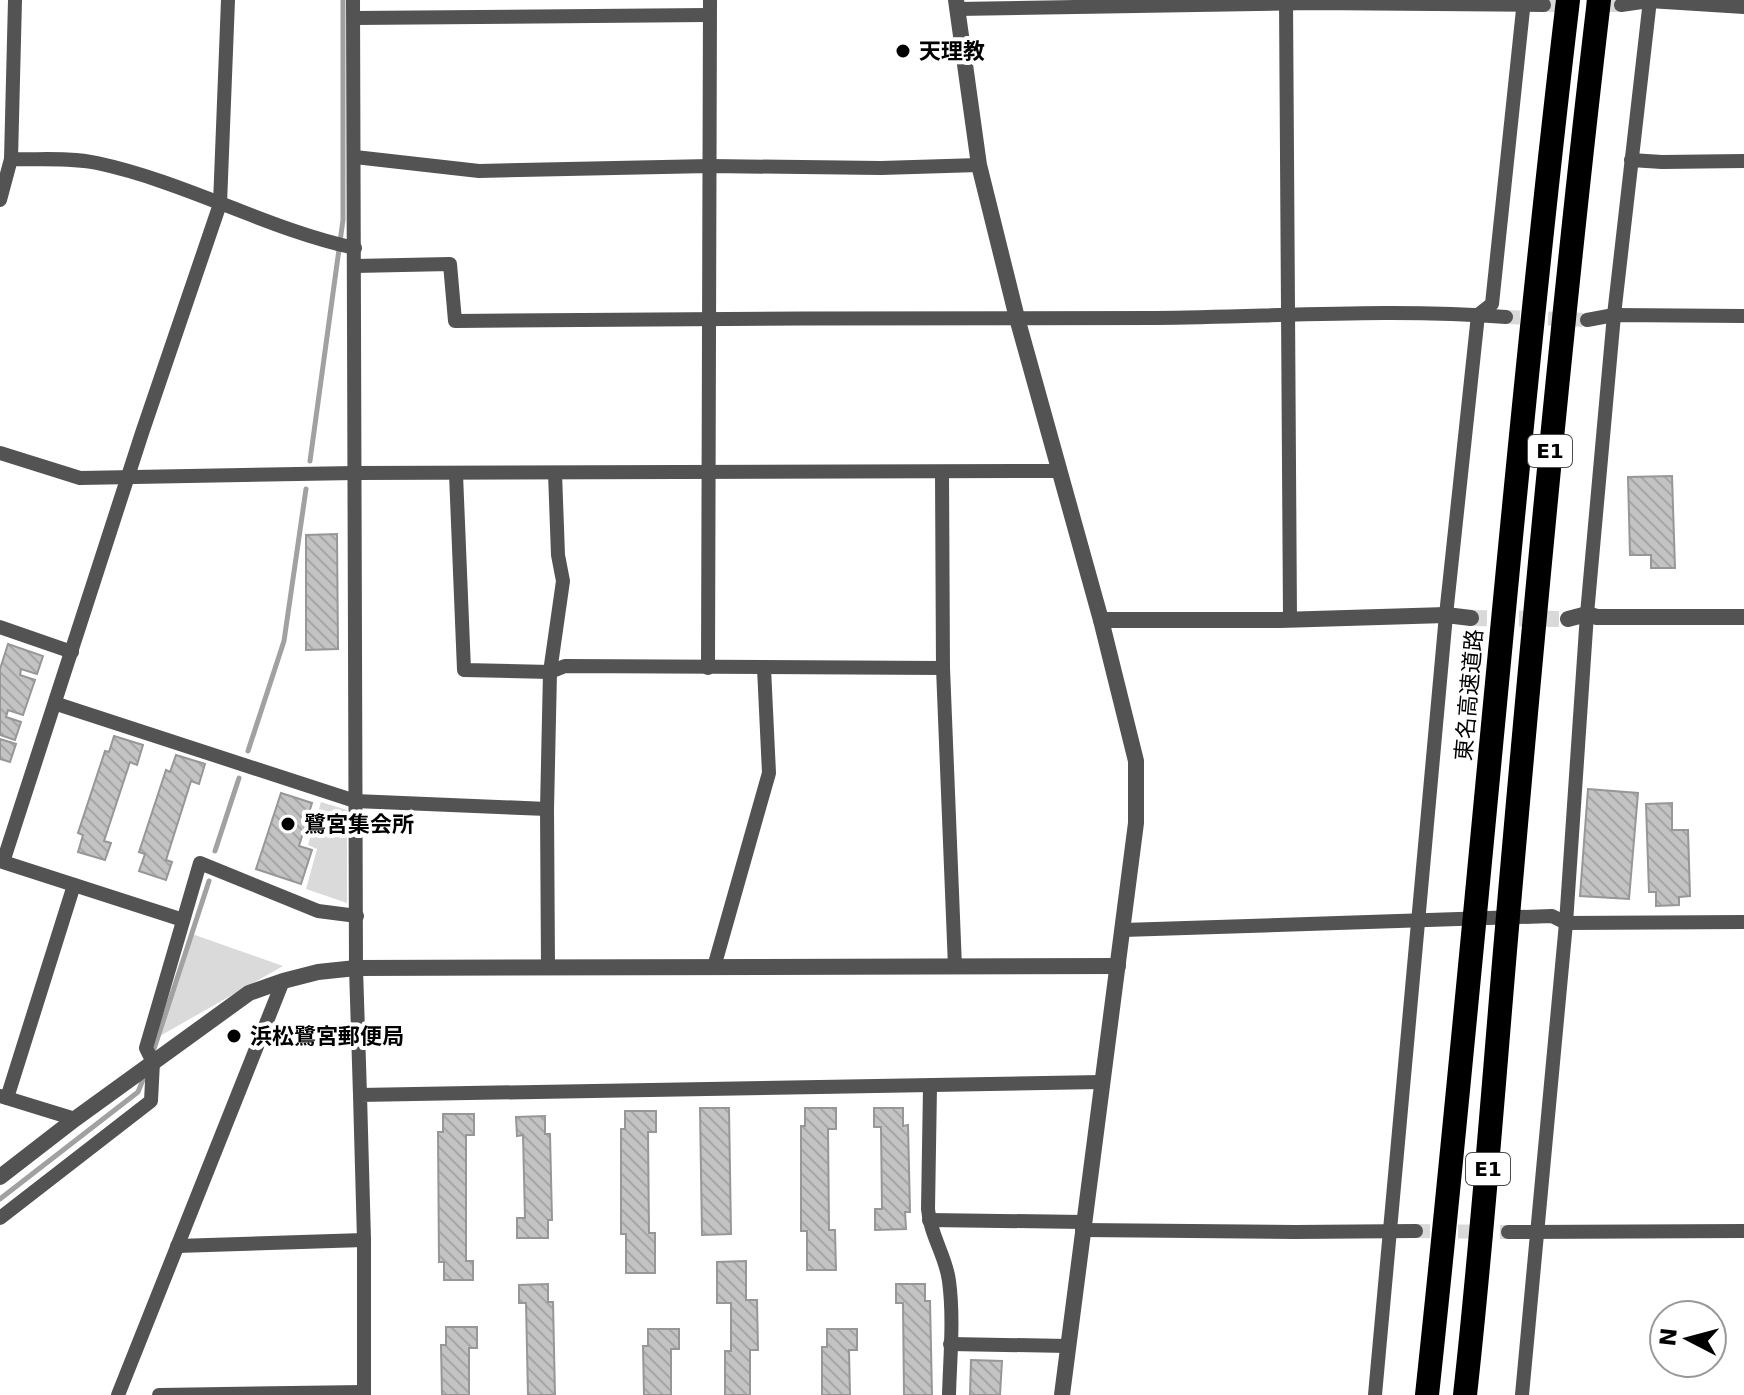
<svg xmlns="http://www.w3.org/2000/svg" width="1744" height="1395" font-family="'DejaVu Sans','Noto Sans JP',sans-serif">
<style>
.green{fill:#dadada}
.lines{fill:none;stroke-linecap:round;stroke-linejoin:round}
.stream{stroke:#a1a1a1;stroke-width:5}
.building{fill:url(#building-back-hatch);stroke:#979797;stroke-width:2}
.minor-tunnel{stroke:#d9d9d9;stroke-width:14;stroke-dasharray:14 7;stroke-linecap:butt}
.tertiary-tunnel{stroke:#d9d9d9;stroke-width:16;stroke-dasharray:16 8;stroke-linecap:butt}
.minor{stroke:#535353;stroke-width:14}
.tertiary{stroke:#535353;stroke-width:16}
.motorway{stroke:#000;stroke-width:24}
.poi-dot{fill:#000;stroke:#fff;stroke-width:3}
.labels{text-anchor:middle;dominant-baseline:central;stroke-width:8;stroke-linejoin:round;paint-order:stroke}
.shield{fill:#fff;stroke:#4c4c4c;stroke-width:2}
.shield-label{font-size:20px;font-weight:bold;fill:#000}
.poi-label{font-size:22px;font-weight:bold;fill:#000;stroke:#fff;text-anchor:start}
.street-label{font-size:22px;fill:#000;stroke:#fff}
</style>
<defs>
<pattern id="building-back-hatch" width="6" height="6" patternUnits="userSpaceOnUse" patternTransform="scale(2)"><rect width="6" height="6" fill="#c3c3c3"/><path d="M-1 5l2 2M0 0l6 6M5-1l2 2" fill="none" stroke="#a6a6a6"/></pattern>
</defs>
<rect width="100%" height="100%" fill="#fff"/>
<g class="green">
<polygon points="321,802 347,810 347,903 306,889 317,849 308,845"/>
<polygon points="192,934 283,966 160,1036"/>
</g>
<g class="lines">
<g class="stream">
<polyline points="310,461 343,220 343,0"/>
<polyline points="248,751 284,641 306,489"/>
<polyline points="215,851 239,778"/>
<polyline points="153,1052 209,881"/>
<polyline points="0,1199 138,1092 144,1077"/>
</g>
</g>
<g class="building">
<polygon points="1672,476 1675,568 1651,568 1651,555 1630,555 1628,477"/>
<polygon points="337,534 338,649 306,650 306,535"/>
<polygon points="8,644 43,656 37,674 21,669 20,675 35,680 23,715 8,710 6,717 21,722 15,740 0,735 0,669"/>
<polygon points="114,736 143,745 137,765 130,762 104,841 111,843 105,860 78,852 83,835 78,833 105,751 109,752"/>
<polygon points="0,739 16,744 10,762 0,759"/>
<polygon points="176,755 205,764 199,784 191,781 166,860 172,862 166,880 139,871 145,854 139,852 166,770 170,772"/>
<polygon points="1588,789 1638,793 1629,899 1580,896"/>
<polygon points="281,793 312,803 299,846 312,850 301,884 256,869"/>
<polygon points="1672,803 1672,830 1688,830 1690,896 1679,897 1679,905 1656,906 1656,892 1649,892 1646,804"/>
<polygon points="700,1108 729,1108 731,1234 702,1235"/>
<polygon points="805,1108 836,1108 836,1129 828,1129 829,1230 835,1230 836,1270 807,1270 807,1231 801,1231 801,1126 805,1126"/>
<polygon points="874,1108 903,1108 903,1126 908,1125 910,1212 905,1212 906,1229 875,1230 875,1209 882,1209 881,1127 874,1127"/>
<polygon points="625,1111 656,1111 656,1132 648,1132 649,1233 655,1233 655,1273 626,1273 626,1234 621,1234 621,1129 625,1129"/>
<polygon points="443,1114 474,1114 474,1135 466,1135 466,1261 473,1261 473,1280 444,1280 444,1262 439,1262 438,1132 443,1132"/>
<polygon points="545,1116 545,1134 550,1134 552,1220 548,1220 548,1238 517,1238 517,1218 525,1218 523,1135 517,1136 516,1117"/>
<polygon points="746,1261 746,1300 757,1300 758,1350 750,1350 750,1395 725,1395 725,1351 731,1351 731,1303 717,1303 717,1262"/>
<polygon points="548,1284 548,1302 553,1302 555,1395 528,1395 526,1303 519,1303 519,1285"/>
<polygon points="896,1284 925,1284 925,1301 930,1301 932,1395 904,1395 903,1303 896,1303"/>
<polygon points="446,1327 477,1327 477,1348 469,1348 469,1395 442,1395 441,1345 446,1345"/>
<polygon points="648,1329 679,1329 679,1349 671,1349 671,1395 644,1395 643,1346 648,1346"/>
<polygon points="827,1329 857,1329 857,1350 849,1350 850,1395 822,1395 822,1347 827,1347"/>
<polygon points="971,1360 1002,1361 1000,1395 970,1395"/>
</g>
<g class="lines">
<g class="minor-tunnel">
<polyline points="1544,5 1621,5"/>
<polyline points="1506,317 1587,320"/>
<polyline points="1416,1231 1508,1232"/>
</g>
<polyline class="tertiary-tunnel" points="1471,618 1568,619"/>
<g class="minor">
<polyline points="353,0 356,968 360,1095"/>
<polyline points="1286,0 1290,619"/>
<polyline points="1621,5 1649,1 1744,7"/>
<polyline points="957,9 1312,3 1544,5"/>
<polyline points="354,18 708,15"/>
<polyline points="355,157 479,171 710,166 881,168 979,165"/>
<path d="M 11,159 C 38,160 70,157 97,163 C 186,182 267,229 355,248"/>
<polyline points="1631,160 1662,162 1744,161"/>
<polyline points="0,200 11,159 15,0"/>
<path d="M 355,266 L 450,264 L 455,321 C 688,318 922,318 1155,318 C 1272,317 1389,308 1506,317"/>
<polyline points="1587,320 1614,315 1744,316"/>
<polyline points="0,453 80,478 355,473 1057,471"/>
<polyline points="942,473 943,668 955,967"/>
<polyline points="456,474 464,670 550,672 565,666 943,668"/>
<polyline points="0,627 72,652"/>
<polyline points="708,668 710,0"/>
<polyline points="57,704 355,801 547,809"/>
<polyline points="183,920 3,862 142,433 220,204 228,0"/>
<polyline points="1123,930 1552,916 1566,923 1744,922"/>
<polyline points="548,967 547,809 550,672 563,581 558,555 555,473"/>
<polyline points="714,967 769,773 764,668"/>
<path d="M 930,1087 L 928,1209 C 930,1235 946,1256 949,1281 C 954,1318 950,1358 949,1395"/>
<polyline points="0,1096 75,1119"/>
<polyline points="7,1098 74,885"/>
<polyline points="0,1218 151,1101 153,1062 146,1048 200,863 318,911 357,916"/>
<polyline points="929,1220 1084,1222"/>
<polyline points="1082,1230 1295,1232 1416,1231"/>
<polyline points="1508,1232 1744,1231"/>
<polyline points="177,1246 364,1240"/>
<polyline points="950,1344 1068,1346"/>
<polyline points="118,1395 283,981"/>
<polyline points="159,1395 364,1392"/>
<polyline points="364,1395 364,1240 360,1095 1101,1082"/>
<polyline points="1375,1395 1446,615 1478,315 1492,304 1524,0"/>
<polyline points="1522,1395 1566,923 1587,614 1614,315 1650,0"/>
</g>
<g class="tertiary">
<polyline points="956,0 979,165 1017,318 1101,620 1136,761 1136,823 1062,1395"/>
<polyline points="1568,619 1587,614 1597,617 1744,617"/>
<polyline points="1101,620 1280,620 1446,615 1471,618"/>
<polyline points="0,1177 75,1119 249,993 283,981 318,972 356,968 1118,966"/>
</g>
<g class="motorway">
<path d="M 1427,1395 C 1477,930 1513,464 1568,0"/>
<path d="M 1465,1395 C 1482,1243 1493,1091 1506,939 C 1533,626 1562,313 1599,0"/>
</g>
</g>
<g class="poi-dot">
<circle cx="903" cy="51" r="8"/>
<circle cx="288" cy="824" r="8"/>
<circle cx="234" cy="1036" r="8"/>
</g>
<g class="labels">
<g class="shield">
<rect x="1528" y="435" width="44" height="32" rx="6"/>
<rect x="1466" y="1153" width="44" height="32" rx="6"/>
</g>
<g class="shield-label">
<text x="1550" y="451">E1</text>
<text x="1488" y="1169">E1</text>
</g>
<g class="poi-label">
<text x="919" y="51">天理教</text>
<text x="304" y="824">鷺宮集会所</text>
<text x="250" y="1036">浜松鷺宮郵便局</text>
</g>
<g class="street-label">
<text transform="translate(1469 695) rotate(-85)">東名高速道路</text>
</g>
</g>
<g transform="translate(1688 1339) rotate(276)"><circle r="38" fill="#ffffff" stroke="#999999" stroke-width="2"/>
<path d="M0-6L14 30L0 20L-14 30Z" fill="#000000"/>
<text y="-12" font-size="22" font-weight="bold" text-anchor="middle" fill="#000000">N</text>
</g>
</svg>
